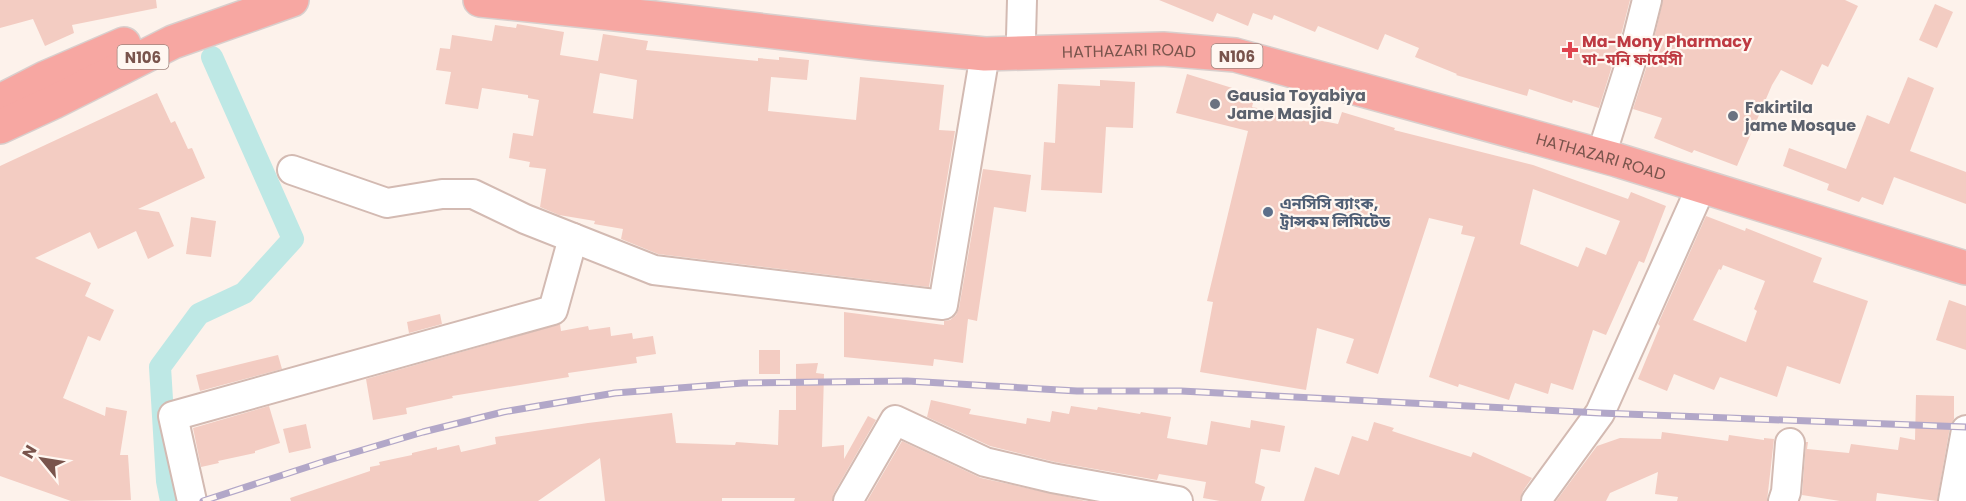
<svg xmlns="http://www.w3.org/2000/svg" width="1966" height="501" font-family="Poppins,'Noto Sans Bengali',sans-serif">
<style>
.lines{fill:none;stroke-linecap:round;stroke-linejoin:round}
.canal{stroke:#bee8e5;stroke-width:22}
.building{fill:#f3ccc2;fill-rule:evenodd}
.minor-casing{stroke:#d3bab2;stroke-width:32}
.highway-casing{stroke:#d9cfcd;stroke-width:36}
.minor{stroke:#fff;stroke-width:28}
.highway{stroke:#f7a7a2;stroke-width:33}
.rail-casing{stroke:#b2a7c8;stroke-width:7}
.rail{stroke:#fff7f1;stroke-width:4.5;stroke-dasharray:14;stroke-linecap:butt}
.health-dot{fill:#e0444e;stroke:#fff7f1;stroke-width:2}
.worship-dot{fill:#6b7280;stroke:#fff7f1;stroke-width:2}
.service-dot{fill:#5c6f8a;stroke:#fff7f1;stroke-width:2}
.labels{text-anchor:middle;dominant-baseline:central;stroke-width:4.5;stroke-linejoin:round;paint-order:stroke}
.shield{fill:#fff7f1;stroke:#a1857e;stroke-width:1.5}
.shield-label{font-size:15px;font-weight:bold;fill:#79544c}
.health-label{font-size:16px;font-weight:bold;fill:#be3a42;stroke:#fff7f1;text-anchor:start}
.street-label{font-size:16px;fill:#79544c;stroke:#fff7f1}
.worship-label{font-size:16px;font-weight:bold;fill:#5b616d;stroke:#fff7f1;text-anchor:start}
.service-label{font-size:16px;font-weight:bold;fill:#4e5e75;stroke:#fff7f1;text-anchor:start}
</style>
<rect width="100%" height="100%" fill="#fdf2eb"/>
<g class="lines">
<polyline class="canal" points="171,501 167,481 160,367 199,314 244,293 293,239 212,57"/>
</g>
<g class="building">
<polygon points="0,0 156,0 157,8 72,25 74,33 45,46 33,19 0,28"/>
<polygon points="1159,0 1630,0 1618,47 1599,108 1573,100 1572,103 1529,89 1527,96 1456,75 1457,74 1415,57 1419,48 1385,34 1378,50 1318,26 1315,32 1274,15 1272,20 1253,13 1248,26 1217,13 1213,22"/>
<polygon points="1663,0 1845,0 1858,6 1828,67 1822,64 1812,85 1781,70 1772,85 1737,166 1694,150 1692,153 1654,138 1662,118 1633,109 1650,56"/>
<polygon points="1935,4 1953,12 1937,48 1919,40"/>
<path d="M 517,24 L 564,32 L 560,55 L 598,61 L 603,34 L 648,41 L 646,50 L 758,61 L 758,58 L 779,60 L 779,57 L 809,60 L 807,80 L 771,77 L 768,111 L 856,120 L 860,77 L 944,85 L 939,130 L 955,131 L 929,287 L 658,254 L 621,239 L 623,229 L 594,224 L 595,221 L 559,215 L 540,207 L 546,169 L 529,167 L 530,162 L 509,158 L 513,133 L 533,136 L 539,100 L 528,98 L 528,95 L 482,88 L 478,109 L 445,104 L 451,72 L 436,70 L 440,48 L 450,49 L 452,35 L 492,41 L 495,25 L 516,28 ZM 600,73 L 637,80 L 633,119 L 593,113 Z"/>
<path d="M 1187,74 L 1255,95 L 1252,107 L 1338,124 L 1342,112 L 1395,128 L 1394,130 L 1533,165 L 1628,199 L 1631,192 L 1666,206 L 1644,263 L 1639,261 L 1606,335 L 1593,330 L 1573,390 L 1551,383 L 1548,394 L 1515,383 L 1509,400 L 1459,384 L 1458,387 L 1429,377 L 1475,237 L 1461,234 L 1463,226 L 1429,218 L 1378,374 L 1346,363 L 1354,339 L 1317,328 L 1306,390 L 1200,372 L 1213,302 L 1207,301 L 1248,131 L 1176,113 ZM 1533,189 L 1620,221 L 1606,255 L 1586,247 L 1578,267 L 1520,244 Z"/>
<polygon points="1908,77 1934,88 1910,151 1966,172 1966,204 1894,177 1883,205 1862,197 1859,202 1827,190 1829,184 1783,166 1789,148 1846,169 1867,115 1889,124"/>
<polygon points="1100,80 1135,82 1133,128 1106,127 1102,193 1041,190 1044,142 1055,143 1058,84 1100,86"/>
<polygon points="157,93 171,123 175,121 188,149 192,148 205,178 138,209 159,212 174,246 148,259 136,231 98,249 90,232 35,258 91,283 85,296 114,310 100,341 88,336 63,398 105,416 106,407 127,411 120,455 128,455 131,500 71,501 0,476 0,166"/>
<polygon points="983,169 1031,175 1026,212 994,207 977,321 968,319 963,363 934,359 933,366 844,357 844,312 944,325 944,321 950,320 956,315 959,308"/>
<path d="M 1706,216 L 1745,231 L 1746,228 L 1822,258 L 1813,282 L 1868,301 L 1840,384 L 1787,366 L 1777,397 L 1720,377 L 1714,390 L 1674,374 L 1667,391 L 1638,379 L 1660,326 L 1658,324 ZM 1723,265 L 1765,281 L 1754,309 L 1757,311 L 1746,342 L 1693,320 L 1719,269 L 1721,270 Z"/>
<polygon points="191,217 216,221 211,257 186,254"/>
<polygon points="1949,300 1966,306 1966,350 1936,340"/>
<polygon points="440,314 442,324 409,333 407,322"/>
<polygon points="560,324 561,331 588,326 589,330 610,327 611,336 632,333 633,339 653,336 656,354 636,357 637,363 568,373 569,377 452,396 453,398 406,408 407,414 373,420 366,379"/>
<rect x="759" y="350" width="21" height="24"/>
<polygon points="278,355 282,369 200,391 196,375"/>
<polygon points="818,363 816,373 824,374 822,447 844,445 844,459 868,416 876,420 834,493 832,501 794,501 795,498 722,498 722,501 605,501 600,458 538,501 291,501 290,498 370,471 370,467 380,465 379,462 412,455 412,453 437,447 437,450 459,445 461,452 496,444 495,437 588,423 672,413 676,443 735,445 736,442 778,445 779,410 796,410 796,364"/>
<polygon points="1916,395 1954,396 1954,419 1950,427 1937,501 1877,493 1876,501 1840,501 1802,495 1806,442 1808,442 1807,449 1849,453 1851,444 1898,450 1900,437 1915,440"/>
<polygon points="931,400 971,409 969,414 1026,424 1027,418 1050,422 1052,411 1069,414 1071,406 1097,410 1098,407 1140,414 1141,412 1171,417 1167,438 1207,445 1211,421 1250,428 1251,420 1285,426 1280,452 1261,449 1255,483 1265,487 1261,501 1220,501 1203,498 1206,482 1159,474 1157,480 1055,462 990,446 927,417"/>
<polygon points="269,406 280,443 255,451 255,453 218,461 219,463 201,467 193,428"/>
<polygon points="1374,422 1394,428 1392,431 1471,457 1473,452 1532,478 1523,491 1520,501 1304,501 1315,467 1339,475 1352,436 1368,441"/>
<polygon points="306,424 311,448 289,453 283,429"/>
<polygon points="1662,432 1728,441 1729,435 1764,440 1764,438 1774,439 1767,501 1677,501 1678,497 1655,494 1658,472 1610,493 1606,501 1556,501 1597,446 1620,438 1661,439"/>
<polygon points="902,441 981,478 1086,501 867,501"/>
</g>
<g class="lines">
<defs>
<g id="minor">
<polyline points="1021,37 1022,0"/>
<polyline points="1606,140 1634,52 1647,0"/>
<polyline points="292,170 387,203 442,194 473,194 525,219 654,270 943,305 985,54"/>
<polyline points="192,501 173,416 553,310 573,238"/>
<polyline points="848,501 895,420 985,462 1052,478 1178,501"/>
<polyline points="1536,501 1600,413 1702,185"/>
<polyline points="1783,501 1786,492 1790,443"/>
<polyline points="1953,501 1966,430"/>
</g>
<g id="highway">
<path id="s1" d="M 480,0 L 654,18 L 870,43 L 985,54 L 1163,49 L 1235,55 L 1617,160 L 1966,268"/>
<polyline points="0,101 45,78 124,44"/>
<polyline points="0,127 54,102 173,42 292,0"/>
</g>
</defs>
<use href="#minor" class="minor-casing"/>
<use href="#highway" class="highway-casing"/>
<use href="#minor" class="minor"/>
<use href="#highway" class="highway"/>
<defs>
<polyline id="rail" points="203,501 329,460 423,432 503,412 615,393 743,383 907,381 1077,391 1181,391 1600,413 1966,427"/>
</defs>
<use href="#rail" class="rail-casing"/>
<use href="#rail" class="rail"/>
</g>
<path class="health-dot" d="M1567 41h6v6h6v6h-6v6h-6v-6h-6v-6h6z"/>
<g class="worship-dot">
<circle cx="1215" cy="104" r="6"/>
<circle cx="1733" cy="116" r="6"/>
</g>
<circle class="service-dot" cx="1268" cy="212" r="6"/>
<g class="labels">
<g class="shield">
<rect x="1211.5" y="44" width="51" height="24" rx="4.5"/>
<rect x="117.5" y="45" width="51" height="24" rx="4.5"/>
</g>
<g class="shield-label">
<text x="1237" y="56">N106</text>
<text x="143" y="57">N106</text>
</g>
<g class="health-label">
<text x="1582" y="41">Ma-Mony Pharmacy<tspan x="1582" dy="18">মা-মনি ফার্মেসী</tspan></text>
</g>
<g class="street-label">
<text stroke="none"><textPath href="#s1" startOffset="652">HATHAZARI ROAD</textPath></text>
<text stroke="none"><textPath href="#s1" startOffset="1138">HATHAZARI ROAD</textPath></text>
</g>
<g class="worship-label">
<text x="1227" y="95">Gausia Toyabiya<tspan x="1227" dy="18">Jame Masjid</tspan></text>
<text x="1745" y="107">Fakirtila<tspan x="1745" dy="18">jame Mosque</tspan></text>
</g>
<g class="service-label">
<text x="1280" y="203">এনসিসি ব্যাংক,<tspan x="1280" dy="18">ট্রান্সকম লিমিটেড</tspan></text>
</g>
</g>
<g transform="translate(42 459) rotate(300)" stroke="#fff7f1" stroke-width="4.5" paint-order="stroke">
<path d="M0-4.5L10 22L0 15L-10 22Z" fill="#79544c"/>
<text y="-9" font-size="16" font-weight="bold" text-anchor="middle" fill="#79544c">N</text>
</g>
</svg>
